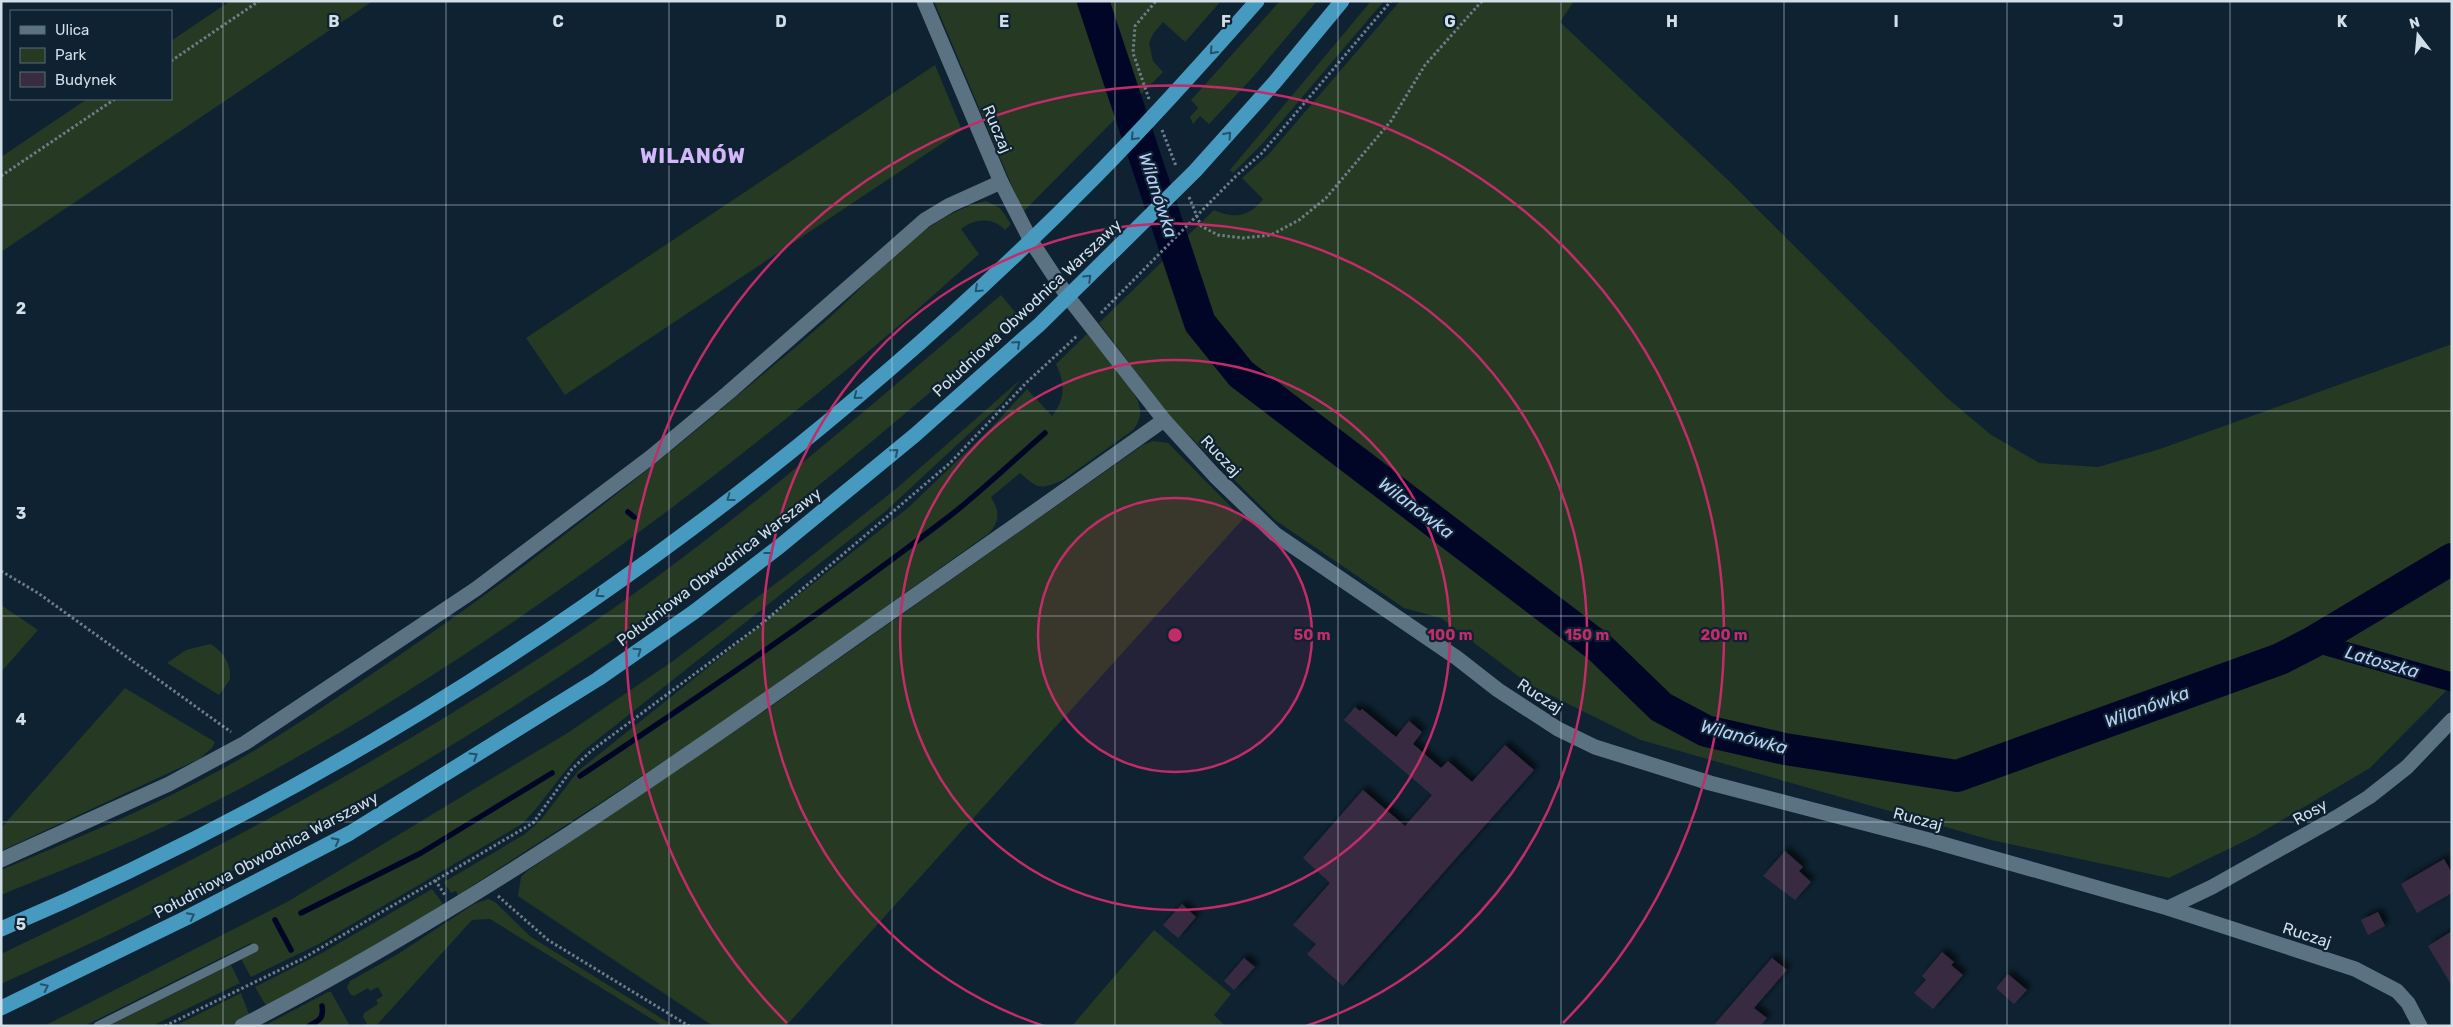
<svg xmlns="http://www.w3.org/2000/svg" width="2453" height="1027" font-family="Rubik,sans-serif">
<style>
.green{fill:#263923}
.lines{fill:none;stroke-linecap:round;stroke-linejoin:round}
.stream{stroke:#010627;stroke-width:5.5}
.canal{stroke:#010627;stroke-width:19}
.river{stroke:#010627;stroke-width:32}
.building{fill:#382c41;filter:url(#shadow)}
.path{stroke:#6d7d8a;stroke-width:3;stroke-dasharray:2.5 2.5;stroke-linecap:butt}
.lane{stroke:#5b7283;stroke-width:9}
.street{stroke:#5b7283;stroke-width:15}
.secondary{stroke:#5b7283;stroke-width:15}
.highway{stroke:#4699bf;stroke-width:15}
.oneway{stroke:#24526a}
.grid{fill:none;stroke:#d2dee8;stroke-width:1;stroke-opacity:0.55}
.ring{fill:none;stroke:#c42c69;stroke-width:2.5}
.labels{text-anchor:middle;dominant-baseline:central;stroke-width:4.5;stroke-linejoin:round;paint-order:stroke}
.street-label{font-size:16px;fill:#d2dee8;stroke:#0e2231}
.water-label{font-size:18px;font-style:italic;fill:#bacff7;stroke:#0e2231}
.district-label{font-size:21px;font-weight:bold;letter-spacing:1px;fill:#d4b6fb;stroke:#0e2231}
.grid-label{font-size:16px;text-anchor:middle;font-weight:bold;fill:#d2dee8;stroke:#0e2231;stroke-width:4.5;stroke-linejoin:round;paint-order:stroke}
.centre{fill:#c42c69;stroke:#0e2231;stroke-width:2.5}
.ring-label{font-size:15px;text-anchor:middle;font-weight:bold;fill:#c42c69;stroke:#0e2231;stroke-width:4.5;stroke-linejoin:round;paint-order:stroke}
</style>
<defs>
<filter id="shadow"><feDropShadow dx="4.5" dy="-4.5" stdDeviation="2.5" flood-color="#0009"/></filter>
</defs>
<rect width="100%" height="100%" fill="#0e2231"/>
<g class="green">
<polygon points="230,1 373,1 1,252 1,157 87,99 171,99 171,41"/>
<polygon points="934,1 1221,1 1185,42 1163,22 1153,34 1149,43 1153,61 1163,72 1133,102 1106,25 1096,33 1118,116 1023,212"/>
<polygon points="1280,1 1317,1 1253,77 1209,124 1200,116 1193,124 1190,117 1198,108 1191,100"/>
<polygon points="1371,1 1384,1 1264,142 1233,173 1230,170"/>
<path d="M 1400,1 L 1574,1 L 1560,22 L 1728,180 L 1946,397 L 1990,434 L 2039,463 L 2098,467 L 2160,449 L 2452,344 L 2452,685 L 2370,768 L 2255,836 L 2169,878 L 1991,840 L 1641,740 L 1530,685 L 1441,618 L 1404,608 L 1275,520 L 1171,418 L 1099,323 L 1171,253 L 1184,300 L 1212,352 L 1237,380 L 1335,454 L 1344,443 C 1306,414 1239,371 1217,330 C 1202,302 1193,271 1182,241 L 1214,210 C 1233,219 1250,217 1263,199 L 1242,178 L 1269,154 Z"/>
<polygon points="935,65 962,130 565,395 526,338"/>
<path d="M 986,201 L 1000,208 L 1011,224 L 1005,230 C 992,216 974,219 961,229 L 979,254 C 895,332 806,404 716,474 C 559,595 394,709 218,800 C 148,837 74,865 1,895 L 1,870 C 75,839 150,808 220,770 C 270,743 317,711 363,680 C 418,643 472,605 525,565 C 597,510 668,455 737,396 C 768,370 799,345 829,318 C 876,276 922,216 986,201 Z"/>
<path d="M 1001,295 L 1019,317 C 886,430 755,544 611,642 C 459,746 299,838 135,922 C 91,944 46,963 1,984 L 1,954 C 200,860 393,756 576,634 C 726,533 863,412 1001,295 Z"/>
<path d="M 1087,334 C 1097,346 1137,393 1139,404 C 1142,414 1139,423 1133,430 L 1063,480 C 1040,490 1038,489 1020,473 L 991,497 C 1000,511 1000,522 988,534 L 711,731 L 458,895 L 456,891 L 451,893 L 444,882 L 525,834 L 540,821 L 578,771 L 909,507 L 990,429 L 1027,389 L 1052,416 C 1066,398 1065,383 1056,364 Z"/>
<path d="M 1021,379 L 1003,402 L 886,511 L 583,751 C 560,774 545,801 522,824 L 317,945 L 251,977 L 241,959 L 256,952 L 251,943 L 84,1026 L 44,1026 L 287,902 L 569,732 L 673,661 L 791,572 L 897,488 Z"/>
<polygon points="1153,441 1168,443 1243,519 786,1026 713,1026 518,896 521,877 527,871 766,710 1143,445"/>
<polygon points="1,605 38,630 1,672"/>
<path d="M 210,644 C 221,649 232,664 230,678 C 229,683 222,690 219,695 L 167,663 L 186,650 Z"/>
<polygon points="125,688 215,742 212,748 199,759 1,851 1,828"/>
<polygon points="432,889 443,904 322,981 270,1007 265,1004 255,987 322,953"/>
<polygon points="488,899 495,902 531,937 674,1026 663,1026 490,919 472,920 376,1026 363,1026 367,1024 363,1017 364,1013 378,1004 376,1000 383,996 378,987 370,991 368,988 354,996 350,994 347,987 350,981 398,954 474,904"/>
<polygon points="1154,930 1231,994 1214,1015 1225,1026 1072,1026"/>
<polygon points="231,965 240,983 152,1026 109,1026"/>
<polygon points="328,992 331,992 350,1026 264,1026"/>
<polygon points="241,993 250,1017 232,1026 175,1026"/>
</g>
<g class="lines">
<g class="stream">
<polyline points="628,512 634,517"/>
<path d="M 580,776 C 706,692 831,607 951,515 C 984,489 1014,460 1045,433"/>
<polyline points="301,913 421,853 552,773"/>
<polyline points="275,920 291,950"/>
<path d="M 309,1026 C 319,1020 324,1019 322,1006"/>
</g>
<polyline class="canal" points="2313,642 2452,682"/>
<polyline class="river" points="1093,1 1200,323 1241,374 1599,647 1661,707 1706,731 1785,749 1957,776 2280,659 2313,642 2452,559"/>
</g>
<g class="building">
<polygon points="1355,707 1360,711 1362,709 1396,737 1409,721 1422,732 1413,744 1441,768 1448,761 1472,782 1505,745 1534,770 1343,986 1307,954 1316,944 1293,925 1330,883 1303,858 1363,790 1405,826 1432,795 1344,720"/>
<polygon points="1785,851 1803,867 1799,871 1811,882 1795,900 1763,876"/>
<polygon points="2444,859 2452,873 2452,893 2417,913 2401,884"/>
<polygon points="1182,904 1196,917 1178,938 1163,925"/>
<polygon points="2378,912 2385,926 2368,935 2361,920"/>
<polygon points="2452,931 2452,986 2428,946"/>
<polygon points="1942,952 1954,962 1951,965 1963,975 1933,1009 1914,993 1926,980 1922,976"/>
<polygon points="1244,958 1255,967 1234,990 1224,981"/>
<polygon points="1772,958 1787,970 1754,1008 1767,1018 1760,1026 1713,1026"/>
<polygon points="2008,974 2027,990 2014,1004 1996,988"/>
</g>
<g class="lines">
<g class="path">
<polyline points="171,61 259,1"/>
<polyline points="1149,99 1133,53 1135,26 1156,1"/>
<polyline points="1162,130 1176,166"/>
<polyline points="1,176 115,99"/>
<polyline points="1189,197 1201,226 1218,235 1243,238 1271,235 1299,220 1326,198 1391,121 1425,65 1482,1"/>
<polyline points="1101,313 1236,176 1262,153 1391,1"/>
<polyline points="1,571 38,593 231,732"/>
<polyline points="435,880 445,895"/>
<polyline points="498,896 548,940 689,1026"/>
<polyline points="165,1026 302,959 533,823 572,769 591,751 759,626 950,463 1026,383 1078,335"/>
</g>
<polyline class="lane" points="98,1026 254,948"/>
<g class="street">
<polyline points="1,860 169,784 245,743 476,589 651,457 728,393 925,220 950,205 1001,182"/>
<polyline points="2168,908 2212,887 2337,817 2369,797 2407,767 2452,720"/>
<path d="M 242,1026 C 460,914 661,775 860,634 C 962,563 1063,492 1164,420"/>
</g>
<polyline class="secondary" points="924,1 1001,182 1031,241 1068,297 1164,420 1215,476 1275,534 1457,658 1498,690 1558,729 1595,747 1710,783 1929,840 2168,908 2355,969 2397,991 2408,1003 2420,1026"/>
<g class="highway">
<path d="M 1,929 C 408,756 786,490 1096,176 C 1152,119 1205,60 1257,1"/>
<polyline points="1,1008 186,918 350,833 598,679 694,612 780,546 915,435 1040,324 1195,171 1275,82 1342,1"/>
</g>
</g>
<defs><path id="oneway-chevron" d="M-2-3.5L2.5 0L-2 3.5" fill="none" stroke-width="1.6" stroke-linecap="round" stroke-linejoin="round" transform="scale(1.25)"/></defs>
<g class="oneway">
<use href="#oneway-chevron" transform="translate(1213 51) rotate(132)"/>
<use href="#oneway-chevron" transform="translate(1228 135) rotate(-48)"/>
<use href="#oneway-chevron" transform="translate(1134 137) rotate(134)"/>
<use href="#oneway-chevron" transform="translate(1088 278) rotate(-44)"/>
<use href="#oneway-chevron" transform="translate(978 289) rotate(137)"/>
<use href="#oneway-chevron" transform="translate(1017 344) rotate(-42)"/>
<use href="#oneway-chevron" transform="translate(857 396) rotate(141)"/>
<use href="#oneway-chevron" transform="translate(895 452) rotate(-40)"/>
<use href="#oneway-chevron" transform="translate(730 498) rotate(144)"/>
<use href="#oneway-chevron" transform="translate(769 555) rotate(-37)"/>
<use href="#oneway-chevron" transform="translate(599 594) rotate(145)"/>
<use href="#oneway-chevron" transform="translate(638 651) rotate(-35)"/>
<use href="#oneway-chevron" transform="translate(474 756) rotate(-32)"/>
<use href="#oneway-chevron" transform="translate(336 841) rotate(-28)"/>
<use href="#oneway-chevron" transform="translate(191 916) rotate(-27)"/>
<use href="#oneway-chevron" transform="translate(45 987) rotate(-26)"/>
</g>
<path class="grid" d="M 223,1 L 223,1026M 446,1 L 446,1026M 669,1 L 669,1026M 892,1 L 892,1026M 1115,1 L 1115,1026M 1338,1 L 1338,1026M 1561,1 L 1561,1026M 1784,1 L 1784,1026M 2007,1 L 2007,1026M 2230,1 L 2230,1026M 1,205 L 2452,205M 1,411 L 2452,411M 1,616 L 2452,616M 1,822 L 2452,822"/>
<circle cx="1175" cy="635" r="137" fill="#c42c69" fill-opacity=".12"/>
<g class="ring">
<circle cx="1175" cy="635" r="137"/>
<circle cx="1175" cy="635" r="275"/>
<path d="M1044 1026A412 412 0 1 1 1306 1026"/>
<path d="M787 1023A549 549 0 1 1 1563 1023"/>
</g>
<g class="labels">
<g class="street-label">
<text transform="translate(997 129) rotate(67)">Ruczaj</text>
<text transform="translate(1027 308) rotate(-43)">Południowa Obwodnica Warszawy</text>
<text transform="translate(1221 456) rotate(47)">Ruczaj</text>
<text transform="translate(719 567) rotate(-37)">Południowa Obwodnica Warszawy</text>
<text transform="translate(1540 696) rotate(33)">Ruczaj</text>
<text transform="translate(2310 812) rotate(-29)">Rosy</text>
<text transform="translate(1918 819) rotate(15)">Ruczaj</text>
<text transform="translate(266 855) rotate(-28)">Południowa Obwodnica Warszawy</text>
<text transform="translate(2307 935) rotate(18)">Ruczaj</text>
</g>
<g class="water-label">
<text transform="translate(1158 195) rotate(72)">Wilanówka</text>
<text transform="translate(1416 508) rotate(37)">Wilanówka</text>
<text transform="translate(2382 662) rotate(16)">Latoszka</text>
<text transform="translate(2147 707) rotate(-20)">Wilanówka</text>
<text transform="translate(1744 737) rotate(15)">Wilanówka</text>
</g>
<g class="district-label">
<text x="693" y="155">WILANÓW</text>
</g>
</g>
<g class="grid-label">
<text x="334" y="27">B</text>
<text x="558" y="27">C</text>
<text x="781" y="27">D</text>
<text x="1004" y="27">E</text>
<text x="1226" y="27">F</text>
<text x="1450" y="27">G</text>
<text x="1672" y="27">H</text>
<text x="1896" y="27">I</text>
<text x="2118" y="27">J</text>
<text x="2342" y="27">K</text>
<text x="21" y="314">2</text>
<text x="21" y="519">3</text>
<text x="21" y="725">4</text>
<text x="21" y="930">5</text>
</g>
<circle cx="1175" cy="635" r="8" class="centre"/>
<g class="ring-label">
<text x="1312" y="640">50 m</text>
<text x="1450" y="640">100 m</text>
<text x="1587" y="640">150 m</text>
<text x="1724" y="640">200 m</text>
</g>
<rect width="2453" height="1027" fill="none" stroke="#d2dee8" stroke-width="5"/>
<rect x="10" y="10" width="162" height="90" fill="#0e2231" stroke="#5c6d7a"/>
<rect x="20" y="26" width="25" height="8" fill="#5b7283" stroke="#5c6d7a"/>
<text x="55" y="35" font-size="15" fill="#d2dee8">Ulica</text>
<rect x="20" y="48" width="25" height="15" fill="#263923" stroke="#5c6d7a"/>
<text x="55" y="60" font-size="15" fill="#d2dee8">Park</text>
<rect x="20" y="72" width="25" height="15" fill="#382c41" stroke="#5c6d7a"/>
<text x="55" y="85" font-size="15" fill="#d2dee8">Budynek</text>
<g transform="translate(2418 35) rotate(344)" stroke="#0e2231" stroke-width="4" paint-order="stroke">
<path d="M0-4L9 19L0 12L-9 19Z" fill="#d2dee8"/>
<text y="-8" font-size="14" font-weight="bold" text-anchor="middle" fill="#d2dee8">N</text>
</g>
</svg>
